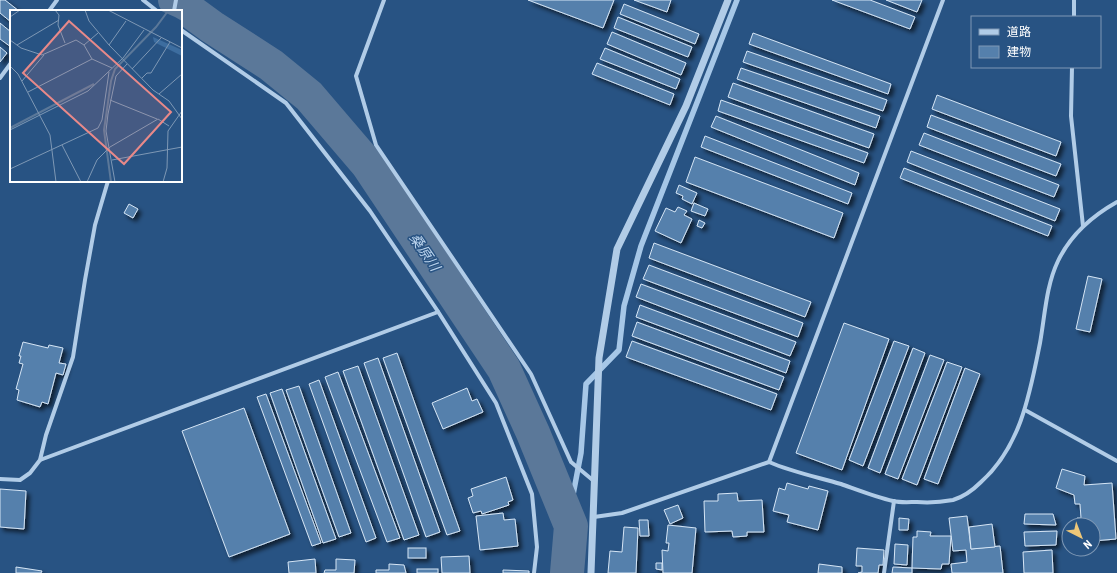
<svg xmlns="http://www.w3.org/2000/svg" width="1117" height="573" font-family="'Roboto Condensed','Noto Sans JP',sans-serif">
<style>
.lines{fill:none;stroke-linecap:round;stroke-linejoin:round}
.stream{stroke:#a6c7e7;stroke-width:5.5}
.river{stroke:#5b7899;stroke-width:34}
.building{fill:#5580ac;stroke:#d5e5f5;filter:url(#shadow)}
.minor{stroke:#b1cce7;stroke-width:4}
.tertiary{stroke:#b1cce7;stroke-width:7}
.labels{text-anchor:middle;dominant-baseline:central;stroke-width:3;stroke-linejoin:round;paint-order:stroke}
.water-label{font-size:14px;font-style:italic;fill:#bdd5ee;stroke:#285383}
.inset-river{fill:none;stroke:#5b7899;stroke-width:2}
.inset-road{fill:none;stroke:#7e98b5;stroke-width:1}
.view{fill:#e88989;fill-opacity:0.15;stroke:#e88989;stroke-width:2}
.inset-edge{fill:none;stroke:#fff;stroke-width:2}
</style>
<defs>
<filter id="shadow"><feDropShadow dx="3.5" dy="3.5" stdDeviation="2" flood-color="#0009"/></filter>
</defs>
<rect width="100%" height="100%" fill="#285383"/>
<g class="lines">
<polyline class="stream" points="571,526 573,495 581,453 586,384 619,350 624,306 641,246 737,0"/>
<polyline class="river" points="175,0 212,27 271,65 309,96 368,165 504,369 533,433 571,526 567,573"/>
</g>
<g class="building">
<polygon points="0,0 5,0 19,11 11,11 11,22 0,13"/>
<polygon points="528,0 614,0 603,28"/>
<polygon points="634,0 671,0 667,12"/>
<polygon points="832,0 870,0 915,17 910,29"/>
<polygon points="886,0 922,0 917,12"/>
<polygon points="624,4 699,34 695,44 620,14"/>
<polygon points="618,17 692,47 688,57 614,28"/>
<polygon points="0,23 11,32 11,47 0,39"/>
<polygon points="612,32 686,63 681,75 607,44"/>
<polygon points="753,33 891,84 888,94 749,44"/>
<polygon points="0,47 7,53 0,62"/>
<polygon points="605,48 680,79 676,89 600,59"/>
<polygon points="747,51 887,100 883,111 743,62"/>
<polygon points="597,63 674,94 670,105 592,74"/>
<polygon points="741,68 880,116 876,128 737,79"/>
<polygon points="733,83 874,134 869,148 728,97"/>
<polygon points="937,95 1061,142 1056,156 932,109"/>
<polygon points="721,100 868,153 864,163 718,111"/>
<polygon points="931,115 1061,164 1056,176 927,127"/>
<polygon points="716,116 859,173 855,185 711,127"/>
<polygon points="924,133 1059,185 1054,197 919,145"/>
<polygon points="705,136 852,193 848,204 701,147"/>
<polygon points="911,151 1060,209 1055,221 907,162"/>
<polygon points="695,157 843,213 834,238 686,182"/>
<polygon points="904,168 1052,226 1048,236 900,178"/>
<polygon points="679,185 697,193 692,204 682,199 683,196 676,193"/>
<polygon points="694,203 708,209 705,216 691,211"/>
<polygon points="129,204 138,209 133,218 124,213"/>
<polygon points="678,207 687,211 684,215 692,219 681,243 655,231 666,208 675,212"/>
<polygon points="699,220 705,223 702,228 697,226"/>
<polygon points="654,243 811,302 805,317 649,258"/>
<polygon points="649,265 803,323 798,337 643,279"/>
<polygon points="1088,276 1102,279 1090,332 1076,329"/>
<polygon points="641,284 796,342 790,356 636,297"/>
<polygon points="640,305 790,361 786,373 636,317"/>
<polygon points="637,322 784,377 779,390 632,336"/>
<polygon points="844,323 889,339 842,470 796,453"/>
<polygon points="632,341 777,394 771,410 626,357"/>
<polygon points="894,341 909,346 863,466 849,460"/>
<polygon points="23,342 48,348 49,345 63,348 59,363 66,364 63,375 56,373 48,404 42,402 40,407 17,400 19,390 16,389 23,364 19,363 21,356 19,356"/>
<polygon points="913,348 925,353 880,473 868,468"/>
<polygon points="397,353 460,531 447,535 383,358"/>
<polygon points="930,355 944,360 898,479 885,474"/>
<polygon points="378,358 440,532 426,537 364,363"/>
<polygon points="947,362 962,367 917,485 902,479"/>
<polygon points="358,366 419,535 404,540 343,371"/>
<polygon points="965,368 980,374 938,484 924,479"/>
<polygon points="338,372 400,538 387,542 325,377"/>
<polygon points="319,380 376,538 366,542 309,384"/>
<polygon points="299,386 351,533 339,537 286,390"/>
<polygon points="467,388 472,401 477,399 483,412 443,429 432,403"/>
<polygon points="282,389 336,539 323,543 270,393"/>
<polygon points="266,394 321,543 312,546 257,397"/>
<polygon points="244,408 290,534 229,557 182,431"/>
<polygon points="1062,469 1085,476 1084,485 1112,483 1116,539 1093,541 1093,525 1077,525 1077,518 1081,518 1080,504 1075,504 1074,495 1056,488"/>
<polygon points="506,477 513,500 508,502 509,505 482,514 481,511 473,513 468,498 473,496 471,489"/>
<polygon points="787,483 808,489 809,486 828,491 818,530 787,522 789,515 773,511 779,488 785,490"/>
<polygon points="0,489 26,491 24,529 0,527"/>
<polygon points="737,493 738,501 762,500 764,532 747,532 747,536 733,537 732,531 705,532 704,501 718,501 718,494"/>
<polygon points="678,505 683,518 670,524 664,510"/>
<polygon points="503,513 504,520 515,519 518,546 480,550 476,516"/>
<polygon points="1025,514 1053,514 1056,525 1024,524"/>
<polygon points="967,516 971,549 1000,546 1003,573 952,573 951,564 967,562 966,550 953,551 949,518"/>
<polygon points="899,518 909,519 908,530 899,530"/>
<polygon points="639,520 648,520 649,536 640,536"/>
<polygon points="992,524 995,547 971,549 969,527"/>
<polygon points="668,525 696,528 692,573 663,573 662,550 668,551 669,543 666,543"/>
<polygon points="624,527 638,528 636,573 608,573 610,551 622,552"/>
<polygon points="917,531 931,532 930,536 951,536 949,564 942,564 941,569 912,568 913,537 917,537"/>
<polygon points="1057,531 1056,545 1025,546 1024,532"/>
<polygon points="895,544 908,545 907,565 894,564"/>
<rect x="408" y="548" width="18" height="10"/>
<polygon points="857,548 884,550 883,565 879,565 878,573 858,573 862,572 862,566 856,566"/>
<polygon points="1052,550 1053,573 1024,573 1023,552"/>
<polygon points="469,556 470,573 442,573 441,557"/>
<polygon points="315,559 316,573 289,573 288,562"/>
<polygon points="336,559 355,560 354,573 324,573 325,570 336,570"/>
<polygon points="656,563 662,563 662,570 656,569"/>
<polygon points="389,564 404,565 406,573 376,573 376,570 389,570"/>
<polygon points="819,564 842,567 842,573 818,573"/>
<polygon points="16,567 42,571 41,573 16,573"/>
<polygon points="893,567 912,568 912,573 892,573"/>
<rect x="417" y="569" width="21" height="4"/>
<polygon points="503,570 529,571 529,573 503,573"/>
</g>
<g class="lines">
<g class="minor">
<polyline points="143,0 157,11"/>
<polyline points="384,0 356,76 376,145 531,374 571,462 595,482"/>
<polyline points="49,11 57,0"/>
<polyline points="174,11 176,0"/>
<polyline points="1074,17 1074,0"/>
<polyline points="181,30 286,103 370,211 437,310 496,403 532,494 537,547 534,573"/>
<polyline points="1072,67 1071,116 1083,226"/>
<polyline points="0,78 11,63"/>
<polyline points="1025,410 1117,461"/>
<polyline points="40,460 438,312"/>
<path d="M 769,462 C 792,472 817,477 841,484 C 858,490 876,497 893,501 C 901,503 910,502 917,502 C 929,503 942,502 953,500 C 963,497 974,489 981,482 C 1021,446 1030,393 1040,343 C 1045,315 1046,286 1058,261 C 1071,234 1092,216 1117,202"/>
<polyline points="0,479 20,480 30,473 40,460 46,435 73,357 85,280 95,225 108,181"/>
<polyline points="594,517 622,513 769,462 943,0"/>
<polyline points="884,573 894,501"/>
</g>
<polyline class="tertiary" points="591,573 599,358 617,249 686,106 728,0"/>
</g>
<g class="labels">
<g class="water-label">
<text transform="translate(425 252) rotate(56)">桑原川</text>
</g>
</g>
<g transform="translate(10 10)">
<rect width="172" height="172" fill="#285383"/>
<path d="M 143,27 L 172,40 L 172,46 L 144,32 Z" fill="#3d6d9f"/>
<path d="M 149,0 L 172,0 L 172,11 L 165,7 Z" fill="#5b7899"/>
<path class="inset-river" d="M 0,118 L 84,74M 101,172 L 94,120 L 101,71 L 105,59 L 146,17 L 158,1"/>
<path class="inset-road" d="M 45,0 L 49,5 L 48,15 L 55,33M 75,0 L 79,11 L 99,35 L 143,80 L 159,91 L 172,109M 98,0 L 172,38M 0,7 L 10,0M 0,30 L 11,38 L 32,45 L 66,30 L 74,35 L 82,49M 7,35 L 49,10M 74,35 L 88,23M 99,35 L 116,11M 0,56 L 8,64 L 40,125 L 46,172M 122,59 L 151,28M 132,68 L 137,63 L 141,63 L 160,32M 12,71 L 34,45M 18,82 L 82,49 L 102,58M 149,84 L 172,64M 100,90 L 147,109M 0,120 L 78,81 L 113,48 L 134,20M 52,135 L 71,172M 102,150 L 172,137M 0,159 L 88,118 L 92,110 L 99,62M 77,172 L 87,150 L 100,137 L 148,109 L 159,116M 105,172 L 96,121 L 98,104 L 106,66 L 117,54M 153,172 L 157,158 L 158,121 L 172,101"/>
<path class="view" d="M 59,11 L 161,102 L 114,154 L 13,63 Z"/>
<rect width="172" height="172" class="inset-edge"/>
</g>
<rect x="971" y="16" width="130" height="52" fill="#285383" stroke="#7e98b5"/>
<rect x="979" y="29" width="20" height="6" fill="#b1cce7" stroke="#7e98b5"/>
<text x="1007" y="36" font-size="12" fill="#ffffff">道路</text>
<rect x="979" y="46" width="20" height="12" fill="#5580ac" stroke="#7e98b5"/>
<text x="1007" y="56" font-size="12" fill="#ffffff">建物</text>
<g transform="translate(1081 537) rotate(138)"><circle r="19" fill="#285383" stroke="#7e98b5"/>
<path d="M0-3L7 15L0 10L-7 15Z" fill="#eec778"/>
<text y="-6" font-size="11" font-weight="bold" text-anchor="middle" fill="#ffffff">N</text>
</g>
</svg>
